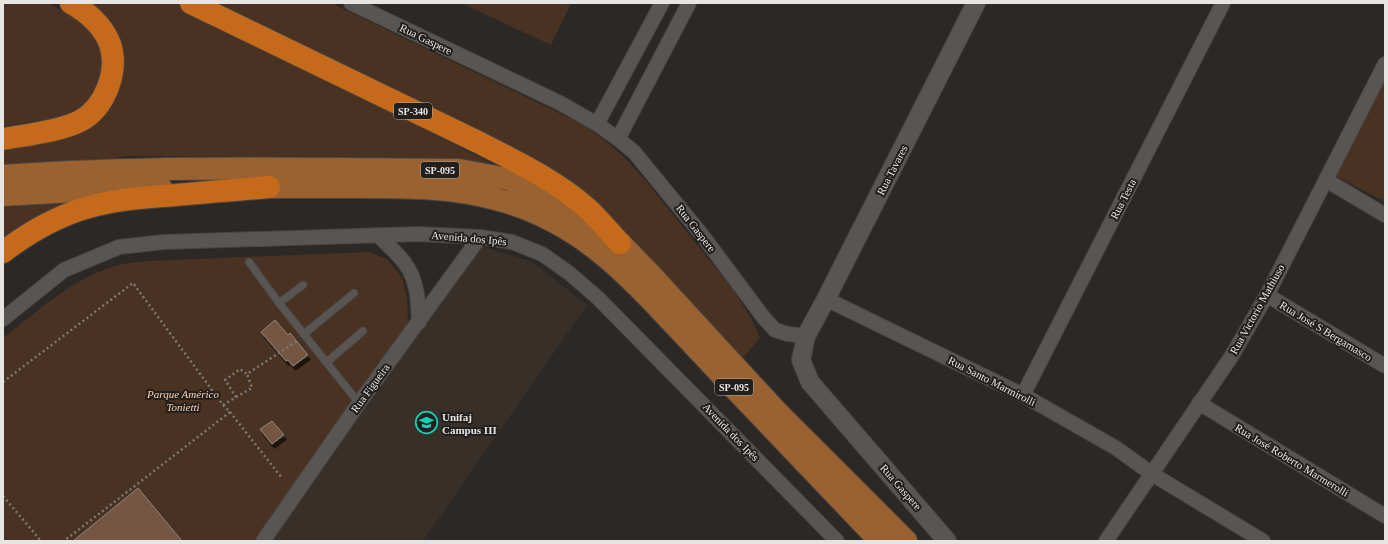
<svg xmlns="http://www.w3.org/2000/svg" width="1388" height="544" font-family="'Times New Roman',serif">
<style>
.built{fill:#382f29}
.green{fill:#4a3222}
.building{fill:#745743;stroke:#8a8683;filter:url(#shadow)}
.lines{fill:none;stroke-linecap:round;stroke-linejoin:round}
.service-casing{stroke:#474442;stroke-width:9}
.minor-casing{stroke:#474442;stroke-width:16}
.tertiary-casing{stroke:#474442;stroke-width:20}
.primary-casing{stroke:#474442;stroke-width:24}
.motorway-casing{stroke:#474442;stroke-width:24}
.path{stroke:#7c7977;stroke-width:2.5;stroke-dasharray:2 3;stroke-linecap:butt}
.service{stroke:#595553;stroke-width:7}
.minor{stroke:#595553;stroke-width:14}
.tertiary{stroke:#595553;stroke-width:18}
.primary{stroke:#9a6231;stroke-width:22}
.motorway{stroke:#c56a1b;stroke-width:22}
.labels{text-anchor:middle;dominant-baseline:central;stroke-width:4;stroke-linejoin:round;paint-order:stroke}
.shield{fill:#221f1d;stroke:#acaaa8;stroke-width:1}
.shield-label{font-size:10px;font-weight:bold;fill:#e7e5e4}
.street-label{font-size:11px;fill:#e7e5e4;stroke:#221f1d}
.park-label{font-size:11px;font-style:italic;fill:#fed1b4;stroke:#221f1d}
.poi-label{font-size:11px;font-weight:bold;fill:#e7e5e4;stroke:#221f1d;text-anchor:start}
</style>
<defs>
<filter id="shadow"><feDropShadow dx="2.5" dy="4.5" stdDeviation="0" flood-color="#0009"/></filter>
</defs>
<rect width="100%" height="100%" fill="#2c2826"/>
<polygon class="built" points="477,245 531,261 587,305 423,541 265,541"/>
<g class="green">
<path d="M 3,3 C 14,3 36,1 46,3 C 52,4 59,10 65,13 C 74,18 85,23 92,32 C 111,54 103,91 80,108 C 66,118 21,123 3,126 Z"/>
<polygon points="88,3 176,3 493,164 459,160 409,157 126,156 99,161 3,167 3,146 68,135 122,54 117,33 106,17"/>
<polygon points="210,3 331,3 582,124 603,139 624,157 646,181 734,291 751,318 760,338 743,358 585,195"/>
<polygon points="461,3 571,3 551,45"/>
<polygon points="1385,81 1385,202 1336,176"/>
<polygon points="80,203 3,244 3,207"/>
<path d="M 369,252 L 387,259 L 402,278 L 407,298 L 408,325 L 258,541 L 4,541 L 3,540 L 3,338 C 37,312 70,280 112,267 C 123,263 136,262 148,261 Z"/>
</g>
<g class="building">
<polygon points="275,320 288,335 290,333 308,355 293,366 288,360 286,361 261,332"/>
<polygon points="272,421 284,435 272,444 260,429"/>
<polygon points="138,488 182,541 73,541"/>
</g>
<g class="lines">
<defs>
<g id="service">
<polyline points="249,262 279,303"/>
<polyline points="303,285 279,303 359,403"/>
<polyline points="304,334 354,293"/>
<polyline points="327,362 363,331"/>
</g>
<g id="minor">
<polyline points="351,3 560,103 597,124 618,139 634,152 702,235 764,318 775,330 788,334 806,336"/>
<polyline points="597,124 662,3"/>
<polyline points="618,139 689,3"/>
<polyline points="1326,180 1385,215"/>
<path d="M 378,235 C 387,245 399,254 406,265 C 418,282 418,302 419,322"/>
<polyline points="1267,295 1385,366"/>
<polyline points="826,299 1023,395 1116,448 1152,474 1263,541"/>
<polyline points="3,319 64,270 119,247 164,242 418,234 480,237 512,242 542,254 569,273 598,298 837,541"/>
<polyline points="1023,395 1223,3"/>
<polyline points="1199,403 1385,516"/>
<polyline points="263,541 359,403 480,237"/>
<polyline points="1106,541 1231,357 1267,295 1385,64"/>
</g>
<polyline id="tertiary" points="947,541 810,382 801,360 806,336 826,299 976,3"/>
<g id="primary">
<path d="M 3,176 C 154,165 307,169 459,170 L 508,179 L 545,195 L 576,212 L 620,243 L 650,274 L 777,412 L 906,541"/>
<path d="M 249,187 C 286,187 324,187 361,187 C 409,187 457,187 503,201 C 575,222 620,266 670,320 C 692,343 714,367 736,390 C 784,441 832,491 880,541"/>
<polyline points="3,195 130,188 161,188"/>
</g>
<g id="motorway">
<path d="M 191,3 L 480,143 C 517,162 557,181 588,209 C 599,219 609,232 620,243"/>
<path d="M 3,139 C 25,135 61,131 80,121 C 105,108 119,71 110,44 C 103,26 87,12 71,3"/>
<path d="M 3,252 C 33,229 69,210 106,203 C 129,198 152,197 176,195 C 207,192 238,190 269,187"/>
</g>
</defs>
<use href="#service" class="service-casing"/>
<use href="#minor" class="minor-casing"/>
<use href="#tertiary" class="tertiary-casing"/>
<use href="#primary" class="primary-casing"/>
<use href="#motorway" class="motorway-casing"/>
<g class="path">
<polyline points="3,382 133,283 223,405 230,412 64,541"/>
<polyline points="236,397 252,388 247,374"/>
<polyline points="223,405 236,397 225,380 240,369 247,374 297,341"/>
<polyline points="230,412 282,478"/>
<polyline points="3,496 41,541"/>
</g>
<use href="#service" class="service"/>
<use href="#minor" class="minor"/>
<use href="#tertiary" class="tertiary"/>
<use href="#primary" class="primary"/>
<use href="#motorway" class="motorway"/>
</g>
<defs>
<symbol id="university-ring" viewBox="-11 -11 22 22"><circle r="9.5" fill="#221f1d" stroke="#08d5b5" stroke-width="1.5"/><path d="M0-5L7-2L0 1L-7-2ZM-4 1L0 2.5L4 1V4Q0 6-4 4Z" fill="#08d5b5"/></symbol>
</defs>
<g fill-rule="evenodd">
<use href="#university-ring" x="414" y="410" width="25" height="25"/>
</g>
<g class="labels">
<g class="shield">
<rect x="394" y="103" width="38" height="16" rx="3"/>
<rect x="421" y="162" width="38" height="16" rx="3"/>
<rect x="715" y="379" width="38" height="16" rx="3"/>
</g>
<g class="shield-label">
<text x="413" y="111">SP-340</text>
<text x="440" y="170">SP-095</text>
<text x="734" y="387">SP-095</text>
</g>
<g class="street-label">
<text transform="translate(426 39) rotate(26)">Rua Gaspere</text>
<text transform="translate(892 170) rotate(-63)">Rua Tavares</text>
<text transform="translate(1123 199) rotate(-63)">Rua Testa</text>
<text transform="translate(696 228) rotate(52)">Rua Gaspere</text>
<text transform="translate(469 238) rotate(5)">Avenida dos Ipês</text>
<text transform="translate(1257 309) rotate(-61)">Rua Victorio Mathiuso</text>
<text transform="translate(1326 331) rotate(31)">Rua José S Bergamasco</text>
<text transform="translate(992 381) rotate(27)">Rua Santo Marmirolli</text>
<text transform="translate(370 388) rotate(-54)">Rua Figueira</text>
<text transform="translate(731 432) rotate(46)">Avenida dos Ipês</text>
<text transform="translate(1292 460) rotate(31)">Rua José Roberto Marmerolli</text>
<text transform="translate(901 487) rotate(49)">Rua Gaspere</text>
</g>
<g class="park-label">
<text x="183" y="394">Parque Américo<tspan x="183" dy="13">Tonietti</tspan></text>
</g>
<g class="poi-label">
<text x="442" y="417">Unifaj<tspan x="442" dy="13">Campus III</tspan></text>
</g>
</g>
<rect width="1388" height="544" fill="none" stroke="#e7e5e4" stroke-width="8"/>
</svg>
